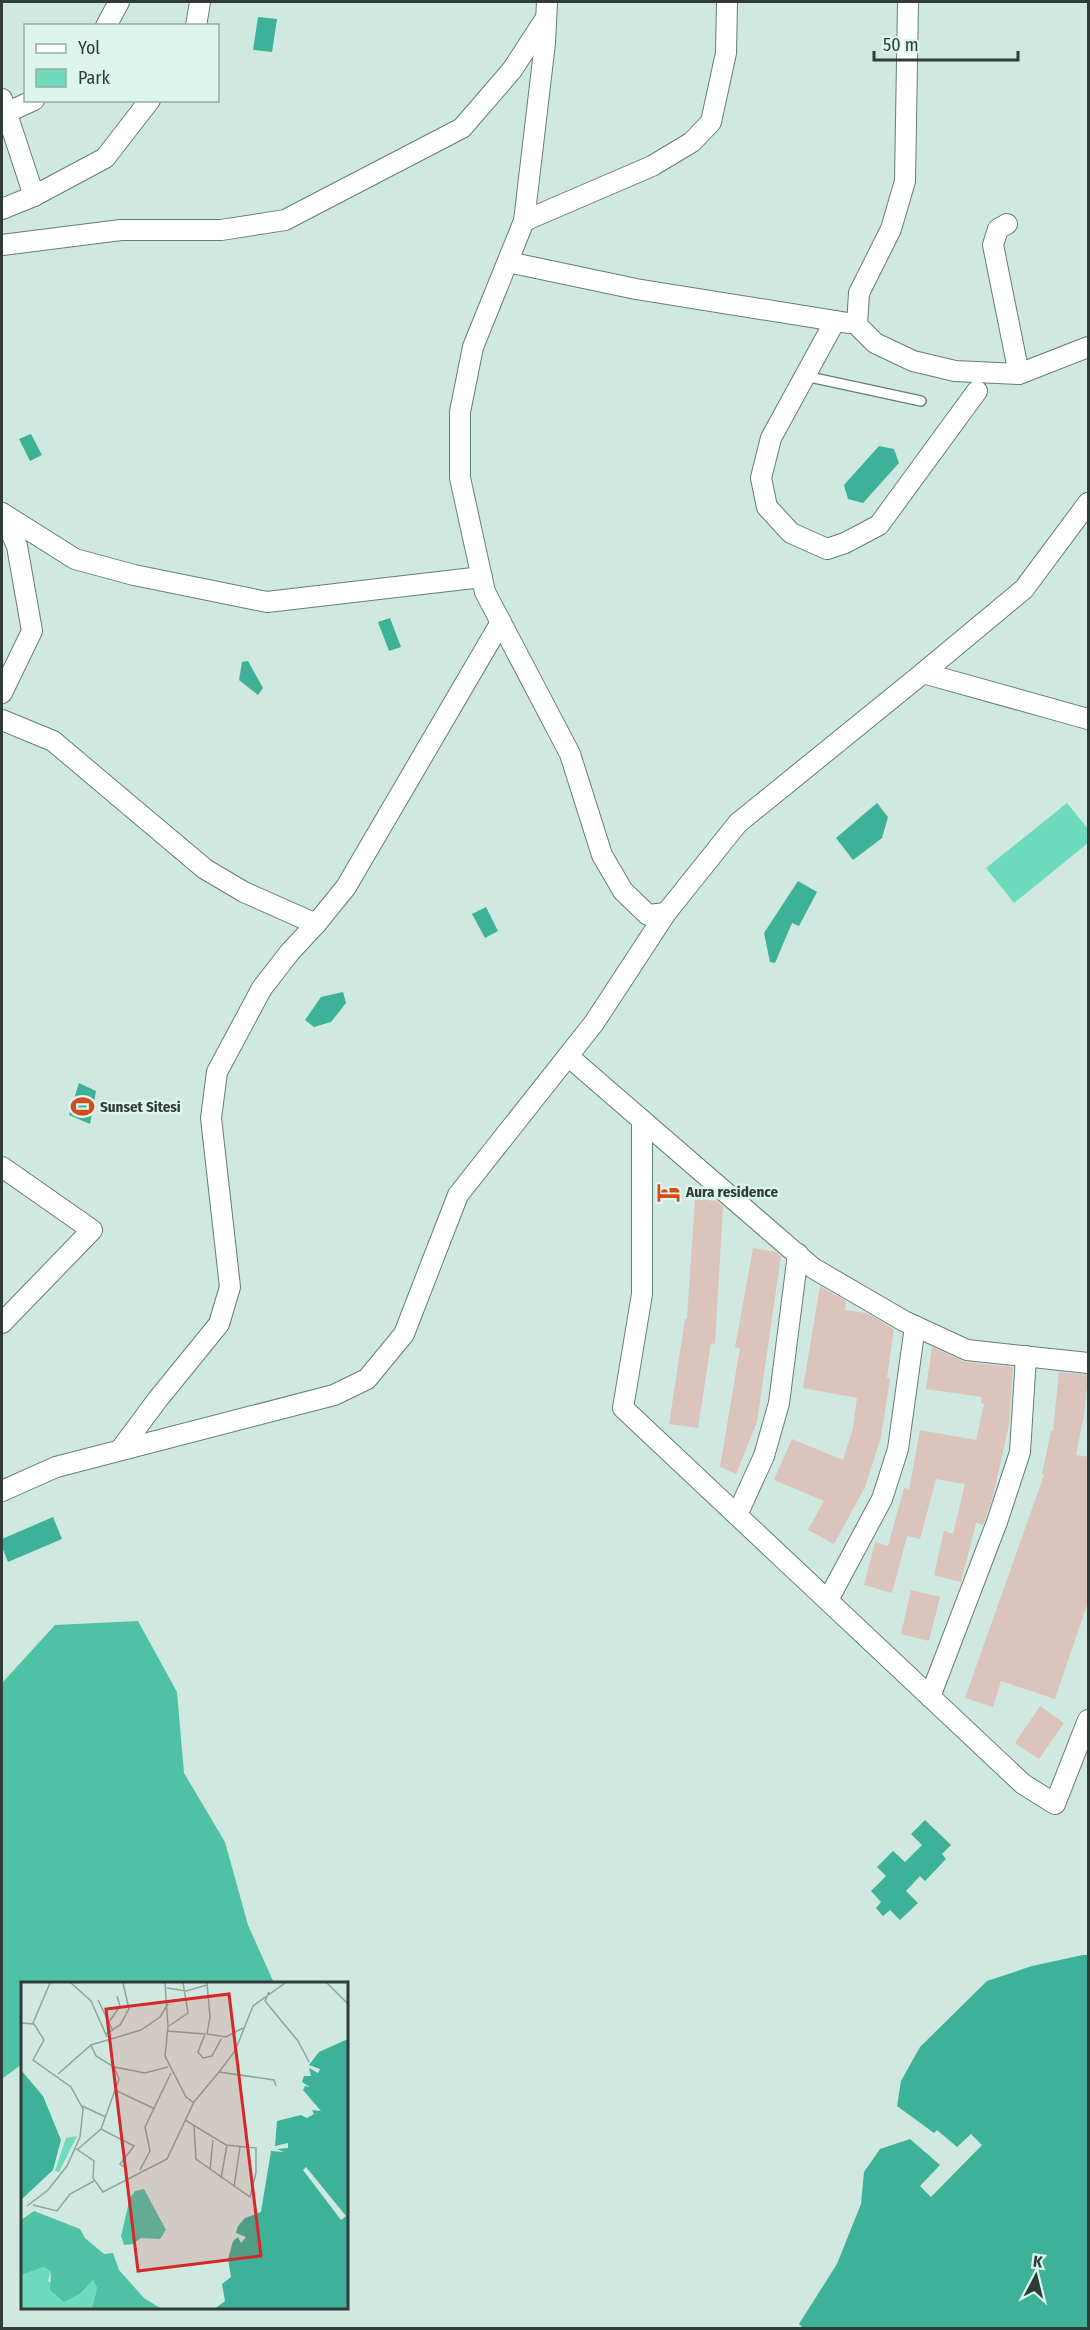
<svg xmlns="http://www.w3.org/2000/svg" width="1090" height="2330" font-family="'Fira Sans Condensed',sans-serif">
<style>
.green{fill:#6edabe}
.forest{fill:#4fc2a6}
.water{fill:#3db298}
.building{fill:#dbc4bc}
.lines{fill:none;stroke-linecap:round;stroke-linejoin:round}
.service-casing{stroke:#677e77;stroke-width:12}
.minor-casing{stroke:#677e77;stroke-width:22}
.service{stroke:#fff;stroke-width:9}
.minor{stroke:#fff;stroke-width:20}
.labels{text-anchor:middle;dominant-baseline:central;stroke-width:5;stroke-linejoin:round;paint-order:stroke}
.poi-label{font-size:15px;font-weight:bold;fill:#313b38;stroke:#dcf6ee;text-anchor:start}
.inset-road{fill:none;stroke:#90a39d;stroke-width:1.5}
.view{fill:#d62828;fill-opacity:0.15;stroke:#d62828;stroke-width:3}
.inset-edge{fill:none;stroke:#313b38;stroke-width:3}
</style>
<rect width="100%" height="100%" fill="#cfe8e0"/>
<polygon class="green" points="1067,803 1088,829 1088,843 1014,903 986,868"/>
<polygon class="forest" points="138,1621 177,1692 184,1773 225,1842 248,1925 274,1983 22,1984 22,2064 2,2079 2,1683 55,1625"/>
<g class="water">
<polygon points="258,17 277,19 272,52 253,50"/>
<polygon points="31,434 42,455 30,461 19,439"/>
<polygon points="879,446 894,449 899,463 863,503 848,499 844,485"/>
<polygon points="390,618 401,647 389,651 378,622"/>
<polygon points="248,661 263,688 258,695 239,680 242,662"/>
<polygon points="877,803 888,817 882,838 853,860 836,838"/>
<polygon points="798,881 817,892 799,926 792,923 775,963 770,962 764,933"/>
<polygon points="486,907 498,931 485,938 472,914"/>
<polygon points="343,992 346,1003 331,1022 314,1027 305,1020 321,997"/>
<polygon points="79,1083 96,1091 90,1124 69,1115"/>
<polygon points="53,1517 62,1539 8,1562 2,1547 2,1539"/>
<polygon points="925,1820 951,1845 942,1854 946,1859 925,1881 920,1876 906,1891 918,1903 900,1920 890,1910 883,1916 876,1908 881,1902 871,1891 886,1876 877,1867 893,1851 905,1862 922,1845 911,1834"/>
<polygon points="1083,1955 1088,1955 1088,2328 803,2328 799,2324 837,2264 861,2204 864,2172 880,2149 910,2139 940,2165 920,2186 931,2197 982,2145 971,2134 957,2147 937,2130 934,2133 897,2106 901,2081 920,2047 987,1981 1032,1966"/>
</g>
<g class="building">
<polygon points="695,1199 717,1201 723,1206 715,1344 711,1343 698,1428 669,1424 685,1319 687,1319"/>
<polygon points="753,1248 776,1252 781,1256 757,1422 736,1474 720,1467 740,1348 735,1348"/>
<polygon points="820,1286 846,1301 845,1310 866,1313 894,1329 887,1378 890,1378 881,1437 865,1487 834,1544 808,1530 824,1501 774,1480 792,1439 843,1460 853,1428 857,1398 803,1388"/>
<polygon points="932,1347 965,1362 1013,1367 1009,1425 992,1500 983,1525 976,1523 961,1582 934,1575 944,1531 953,1534 965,1484 936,1479 920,1539 907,1536 892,1593 864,1585 875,1542 888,1546 904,1488 909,1490 920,1430 976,1440 984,1404 981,1403 982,1397 926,1389"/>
<polygon points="1059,1372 1088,1375 1084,1415 1076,1455 1089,1457 1089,1599 1055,1699 1001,1681 993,1707 965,1698 1044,1475 1042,1474 1051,1431 1053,1431"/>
<polygon points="911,1590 940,1597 929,1641 901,1634"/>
<polygon points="1040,1706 1064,1723 1039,1759 1015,1743"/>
</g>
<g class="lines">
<defs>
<polyline id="service" points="805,376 921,401"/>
<g id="minor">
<polyline points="547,2 545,43 524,221 473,347 460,412 460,478 485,592 570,754 602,855 623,891 648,915 666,913"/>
<polyline points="908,2 905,181 891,229 859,293 857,325 875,343 913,361 955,371 1019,374 1088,347"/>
<polyline points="106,26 119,2"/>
<polyline points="196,26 200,2"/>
<polyline points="2,99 34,196"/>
<polyline points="6,113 34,100"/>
<polyline points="2,209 34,196 105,158 150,100"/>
<polyline points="524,221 652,166 692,142 711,122 726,53 727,2"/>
<polyline points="1007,224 998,229 993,245 1019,374"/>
<polyline points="2,245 121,230 221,230 285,220 462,128 512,70 546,18"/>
<polyline points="508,262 636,289 848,323"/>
<polyline points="835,321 771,438 761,478 767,507 791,533 827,549 845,543 879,525 977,391"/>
<polyline points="2,513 75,559 134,575 267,602 482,577"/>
<polyline points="2,513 17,546 32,631 2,693"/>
<polyline points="923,673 1024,589 1088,503"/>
<polyline points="2,720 53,741 205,869 244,892 316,924"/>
<polyline points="568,1056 813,1268 904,1321 967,1350 1088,1363"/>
<polyline points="642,1120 642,1294 623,1408 1023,1784 1055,1804 1088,1720"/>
<polyline points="2,1167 92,1230 2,1323"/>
<polyline points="120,1450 158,1399 219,1324 230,1287 211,1118 217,1072 262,988 290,952 316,924 346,887 501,622"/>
<polyline points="2,1491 56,1467 334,1395 367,1379 404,1334 458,1195 594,1023 666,913 738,823 923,673 1088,719"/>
<polyline points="737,1515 764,1456 779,1403 798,1254"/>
<polyline points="828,1600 882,1499 898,1449 915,1326"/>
<polyline points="930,1697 997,1522 1020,1452 1026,1356"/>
</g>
</defs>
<use href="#service" class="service-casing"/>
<use href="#minor" class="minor-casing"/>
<use href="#service" class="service"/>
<use href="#minor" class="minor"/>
</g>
<defs>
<symbol id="stadium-bare" viewBox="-9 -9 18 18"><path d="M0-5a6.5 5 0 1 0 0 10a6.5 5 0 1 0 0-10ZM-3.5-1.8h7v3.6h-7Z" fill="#d44c1b" stroke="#dcf6ee" stroke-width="2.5" paint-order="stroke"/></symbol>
<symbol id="hotel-bare" viewBox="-9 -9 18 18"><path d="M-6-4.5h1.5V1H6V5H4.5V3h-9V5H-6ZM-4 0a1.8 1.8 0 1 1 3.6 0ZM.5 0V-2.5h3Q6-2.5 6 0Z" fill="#d44c1b" stroke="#dcf6ee" stroke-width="2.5" paint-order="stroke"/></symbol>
</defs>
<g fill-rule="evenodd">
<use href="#stadium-bare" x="66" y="1090" width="33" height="33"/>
<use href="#hotel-bare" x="652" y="1176" width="33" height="33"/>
</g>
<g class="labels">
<g class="poi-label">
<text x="100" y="1107">Sunset Sitesi</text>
<text x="686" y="1192">Aura residence</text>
</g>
</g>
<g transform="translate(21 1982)">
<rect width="327" height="327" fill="#cfe8e0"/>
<path d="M 56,154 L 38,190 L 34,189 L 45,156 ZM 23,285 L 30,290 L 27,299 L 50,314 L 60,311 L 72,298 L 76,306 L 71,326 L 0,326 L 0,293 Z" fill="#6edabe"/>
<path d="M 123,207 L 145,248 L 139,257 L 120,256 L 112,262 L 103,263 L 100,254 L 109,216 L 114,209 ZM 13,229 L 59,247 L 64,256 L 83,272 L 92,271 L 98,288 L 123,316 L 139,326 L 71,326 L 76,306 L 72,298 L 60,311 L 43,320 L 29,308 L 30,290 L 23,285 L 0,293 L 0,238 Z" fill="#4fc2a6"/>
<path d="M 327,57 L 327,326 L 195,326 L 204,319 L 201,302 L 210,295 L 207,277 L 212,259 L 217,255 L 220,261 L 225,255 L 215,251 L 217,244 L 224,236 L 240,230 L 250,169 L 263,170 L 256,167 L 267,166 L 267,161 L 254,164 L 256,139 L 280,133 L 286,136 L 293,132 L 291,128 L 300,129 L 282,108 L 284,104 L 289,105 L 281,100 L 283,94 L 290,94 L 288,86 L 297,91 L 299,87 L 288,83 L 298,70 ZM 0,88 L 22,114 L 40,158 L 32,188 L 0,218 Z" fill="#3db298"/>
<path d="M 285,185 L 325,234 L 320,238 L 282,188 Z" fill="#cfe8e0"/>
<path class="inset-road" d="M 50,1 L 70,19 L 86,55M 144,1 L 147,45 L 144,74 L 165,115 L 173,121M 186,1 L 189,35 L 186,52 L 205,55 L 222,46M 306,1 L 327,22M 146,6 L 165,9 L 186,3M 248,10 L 244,19 L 277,59 L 288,80M 77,18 L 92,49M 88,40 L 99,24 L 96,14M 0,41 L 13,42 L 23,58 L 12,78 L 50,105 L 62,127 L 59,155 L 46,184 L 27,208 L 6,224M 12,41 L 29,1M 148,44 L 167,31 L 162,1M 146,49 L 184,52M 85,52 L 99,43 L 108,27 L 102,1M 184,52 L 177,70 L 182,76 L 191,74 L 200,57M 93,85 L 124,91 L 147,85M 198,90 L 214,69 L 232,24 L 264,1M 37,92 L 70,63 L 120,48 L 139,35 L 147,22M 94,108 L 134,127M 61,124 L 85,135M 164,138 L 205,163 L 235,166 L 235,191 L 229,215 L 175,177 L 173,144M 80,147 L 113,164 L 99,182 L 103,185M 54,166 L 73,179 L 72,196 L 82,210 L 146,177 L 173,120 L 198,90 L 253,98 L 255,104M 56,168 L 80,147 L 98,97 L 93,85 L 75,74 L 70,63M 189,187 L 192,158M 119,188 L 129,169 L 124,145 L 150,91M 200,196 L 206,163M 213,205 L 219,165M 12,223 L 36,229 L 49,212 L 73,199"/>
<path class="view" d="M 208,12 L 240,274 L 117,289 L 85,27 Z"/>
<rect width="327" height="327" class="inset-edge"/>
</g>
<rect width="1090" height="2330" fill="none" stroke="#313b38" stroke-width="6"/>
<rect x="24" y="24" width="195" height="78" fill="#dcf6ee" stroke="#98aba5" stroke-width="1.5"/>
<rect x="36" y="44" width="30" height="9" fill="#ffffff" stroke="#98aba5" stroke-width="1.5"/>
<text x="78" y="54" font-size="18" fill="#313b38">Yol</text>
<rect x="36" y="69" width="30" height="18" fill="#6edabe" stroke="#98aba5" stroke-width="1.5"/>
<text x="78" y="84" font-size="18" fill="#313b38">Park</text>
<g transform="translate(1036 2276) rotate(7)" stroke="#dcf6ee" stroke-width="4.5" paint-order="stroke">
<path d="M0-4.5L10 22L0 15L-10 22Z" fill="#313b38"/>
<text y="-9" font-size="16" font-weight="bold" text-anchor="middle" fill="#313b38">K</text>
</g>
<path d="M874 51v9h144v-9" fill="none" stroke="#313b38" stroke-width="3"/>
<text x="883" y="51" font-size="18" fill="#313b38" stroke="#dcf6ee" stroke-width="4.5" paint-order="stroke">50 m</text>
</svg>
